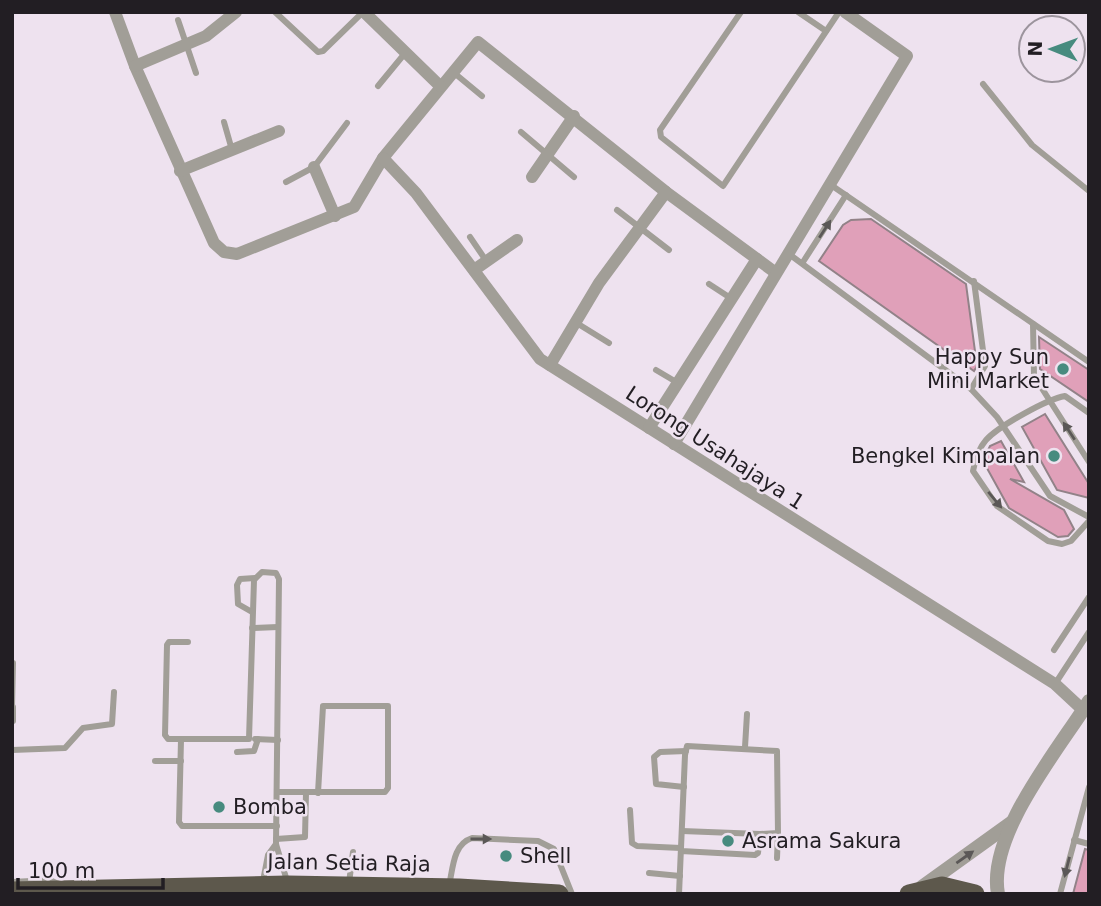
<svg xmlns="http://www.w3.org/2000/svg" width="1101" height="906" font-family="'DejaVu Sans',sans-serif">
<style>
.building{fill:#e0a0b9;stroke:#928288;stroke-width:2}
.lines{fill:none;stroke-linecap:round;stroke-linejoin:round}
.service{stroke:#a19e97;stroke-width:6}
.minor{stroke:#a19e97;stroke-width:12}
.tertiary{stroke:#a19e97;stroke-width:14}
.trunk{stroke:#5d584c;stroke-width:19}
.oneway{fill:#5b5857}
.poi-dot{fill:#478b7f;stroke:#eee2ef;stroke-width:2.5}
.labels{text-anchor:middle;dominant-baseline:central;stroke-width:5;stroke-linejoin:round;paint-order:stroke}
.poi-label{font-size:21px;fill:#221e23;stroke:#eee2ef;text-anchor:start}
.street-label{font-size:21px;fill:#221e23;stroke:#eee2ef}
</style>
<rect width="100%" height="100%" fill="#eee2ef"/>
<g class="building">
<polygon points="871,219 966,284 977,366 974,371 819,261 843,225 851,220"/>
<polygon points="1039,337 1089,370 1089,402 1040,369"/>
<polygon points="1045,414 1089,484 1089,498 1057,490 1022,427"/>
<polygon points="1001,441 1024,482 1010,479 1064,510 1074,529 1068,536 1058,537 1009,508 983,461 990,446"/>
<polygon points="1085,849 1089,850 1089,894 1073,894"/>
</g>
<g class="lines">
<g class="service">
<polyline points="275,12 318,52 323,51 363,12"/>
<polyline points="741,12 660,130 661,137 723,186 839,12"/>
<polyline points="798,12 826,31"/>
<polyline points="178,20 196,73"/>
<polyline points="453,72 482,96"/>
<polyline points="983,84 1032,145 1089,191"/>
<polyline points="378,86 406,52"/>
<polyline points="224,122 232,150"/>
<polyline points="521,132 574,177"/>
<polyline points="286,182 314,167 347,123"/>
<polyline points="831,185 1089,362"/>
<polyline points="617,210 669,250"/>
<polyline points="470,237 487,262"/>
<polyline points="789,254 971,389 997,417 1050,496 1089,517"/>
<polyline points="803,262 846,195"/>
<polyline points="709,284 732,299"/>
<polyline points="575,322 609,343"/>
<polyline points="1033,324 1034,376 1089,462"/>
<polyline points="656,370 678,383"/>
<polyline points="971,389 985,366 974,281"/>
<path d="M 1089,413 L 1065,396 C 1047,399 999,426 986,440 C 978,449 975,460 973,471 L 997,506 L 1048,541 L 1062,544 L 1071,541 L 1089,521"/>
<polyline points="252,612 238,604 237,585 240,579 255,578"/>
<polyline points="252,628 278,627"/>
<polyline points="188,642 169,642 167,645 165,735 168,739 249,739 254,580 262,572 276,573 279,579 276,844 287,881"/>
<polyline points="1054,650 1089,597"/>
<polyline points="1055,684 1089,632"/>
<polyline points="12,707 13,663"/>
<polyline points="13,721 13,707"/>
<polyline points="255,739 278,740"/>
<polyline points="181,740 179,822 182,826 277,826"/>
<polyline points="745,747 747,714"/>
<polyline points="12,750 65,748 83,728 112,724 114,692"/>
<polyline points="237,752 254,751 258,739"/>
<polyline points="155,761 181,761"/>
<polyline points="684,787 656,784 654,757 660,752 686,751"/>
<polyline points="277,792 385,792 388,788 388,706 323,706 318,793"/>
<polyline points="630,810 632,843 637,846 681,848"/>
<polyline points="682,831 760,834"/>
<polyline points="276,839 305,837 306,793"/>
<polyline points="1074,840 1089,844"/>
<polyline points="777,858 778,833"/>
<polyline points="649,873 680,876"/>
<polyline points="263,881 268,855 276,844"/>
<polyline points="12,882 50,880 58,884"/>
<polyline points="349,883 353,852"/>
<path d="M 449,886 C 453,868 453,844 472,838 L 538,841 L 554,849 L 572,894"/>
<polyline points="679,894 685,755 687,746 777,751 778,833 760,834 758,853 755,855 681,851"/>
<polyline points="1060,894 1089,787"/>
</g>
<g class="minor">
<polyline points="115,12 135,66 214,243 224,252 237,254 354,207 383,158 478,42 666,192 776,273"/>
<polyline points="364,12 440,86"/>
<polyline points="135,66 206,36 236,12"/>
<polyline points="383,158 416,193 540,359 1055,684 1083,710"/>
<polyline points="314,167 335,216"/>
<polyline points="180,171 279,131"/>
<polyline points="532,177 574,116"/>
<polyline points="474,270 517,240"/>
<polyline points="550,365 599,283 666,192"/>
<polyline points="649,428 757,259"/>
<polyline points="674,444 907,56 845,12"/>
</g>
<g class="tertiary">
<polyline points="922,887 1011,823"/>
<path d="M 998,894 C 987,835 1058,750 1089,701"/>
</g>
<g class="trunk">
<polyline points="12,891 287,885 459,888 559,894"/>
<polyline points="909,894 942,886 975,894"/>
</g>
</g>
<defs><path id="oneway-solid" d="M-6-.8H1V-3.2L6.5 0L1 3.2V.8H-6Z" transform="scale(1.75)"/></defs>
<g class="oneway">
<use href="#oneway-solid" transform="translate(825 229) rotate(-57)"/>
<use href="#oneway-solid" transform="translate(1069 431) rotate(-123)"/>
<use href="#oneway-solid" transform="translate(995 500) rotate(50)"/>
<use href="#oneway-solid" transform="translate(481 839)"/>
<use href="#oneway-solid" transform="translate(965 857) rotate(-35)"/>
<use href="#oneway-solid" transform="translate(1067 867) rotate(104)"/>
</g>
<g class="poi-dot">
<circle cx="1063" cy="369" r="7"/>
<circle cx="1054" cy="456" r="7"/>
<circle cx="219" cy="807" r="7"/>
<circle cx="728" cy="841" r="7"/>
<circle cx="506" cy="856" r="7"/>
</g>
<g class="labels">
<g class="poi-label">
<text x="1049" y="357" text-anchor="end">Happy Sun<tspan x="1049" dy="24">Mini Market</tspan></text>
<text x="1040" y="456" text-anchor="end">Bengkel Kimpalan</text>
<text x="233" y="807">Bomba</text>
<text x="742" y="841">Asrama Sakura</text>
<text x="520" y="856">Shell</text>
</g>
<g class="street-label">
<text transform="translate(715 448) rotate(33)">Lorong Usahajaya 1</text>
<text transform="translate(349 863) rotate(1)">Jalan Setia Raja</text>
</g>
</g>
<rect width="1101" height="906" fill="none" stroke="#221e23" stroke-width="28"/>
<g transform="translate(1052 49) rotate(271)"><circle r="33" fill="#eee2ef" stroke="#9c949d" stroke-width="2"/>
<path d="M0-5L12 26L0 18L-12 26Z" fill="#478b7f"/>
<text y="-10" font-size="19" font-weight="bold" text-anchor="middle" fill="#221e23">N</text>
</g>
<path d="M18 878v10h145v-10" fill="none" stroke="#221e23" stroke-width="3.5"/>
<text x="28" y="878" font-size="21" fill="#221e23" stroke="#eee2ef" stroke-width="5" paint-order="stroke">100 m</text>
</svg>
